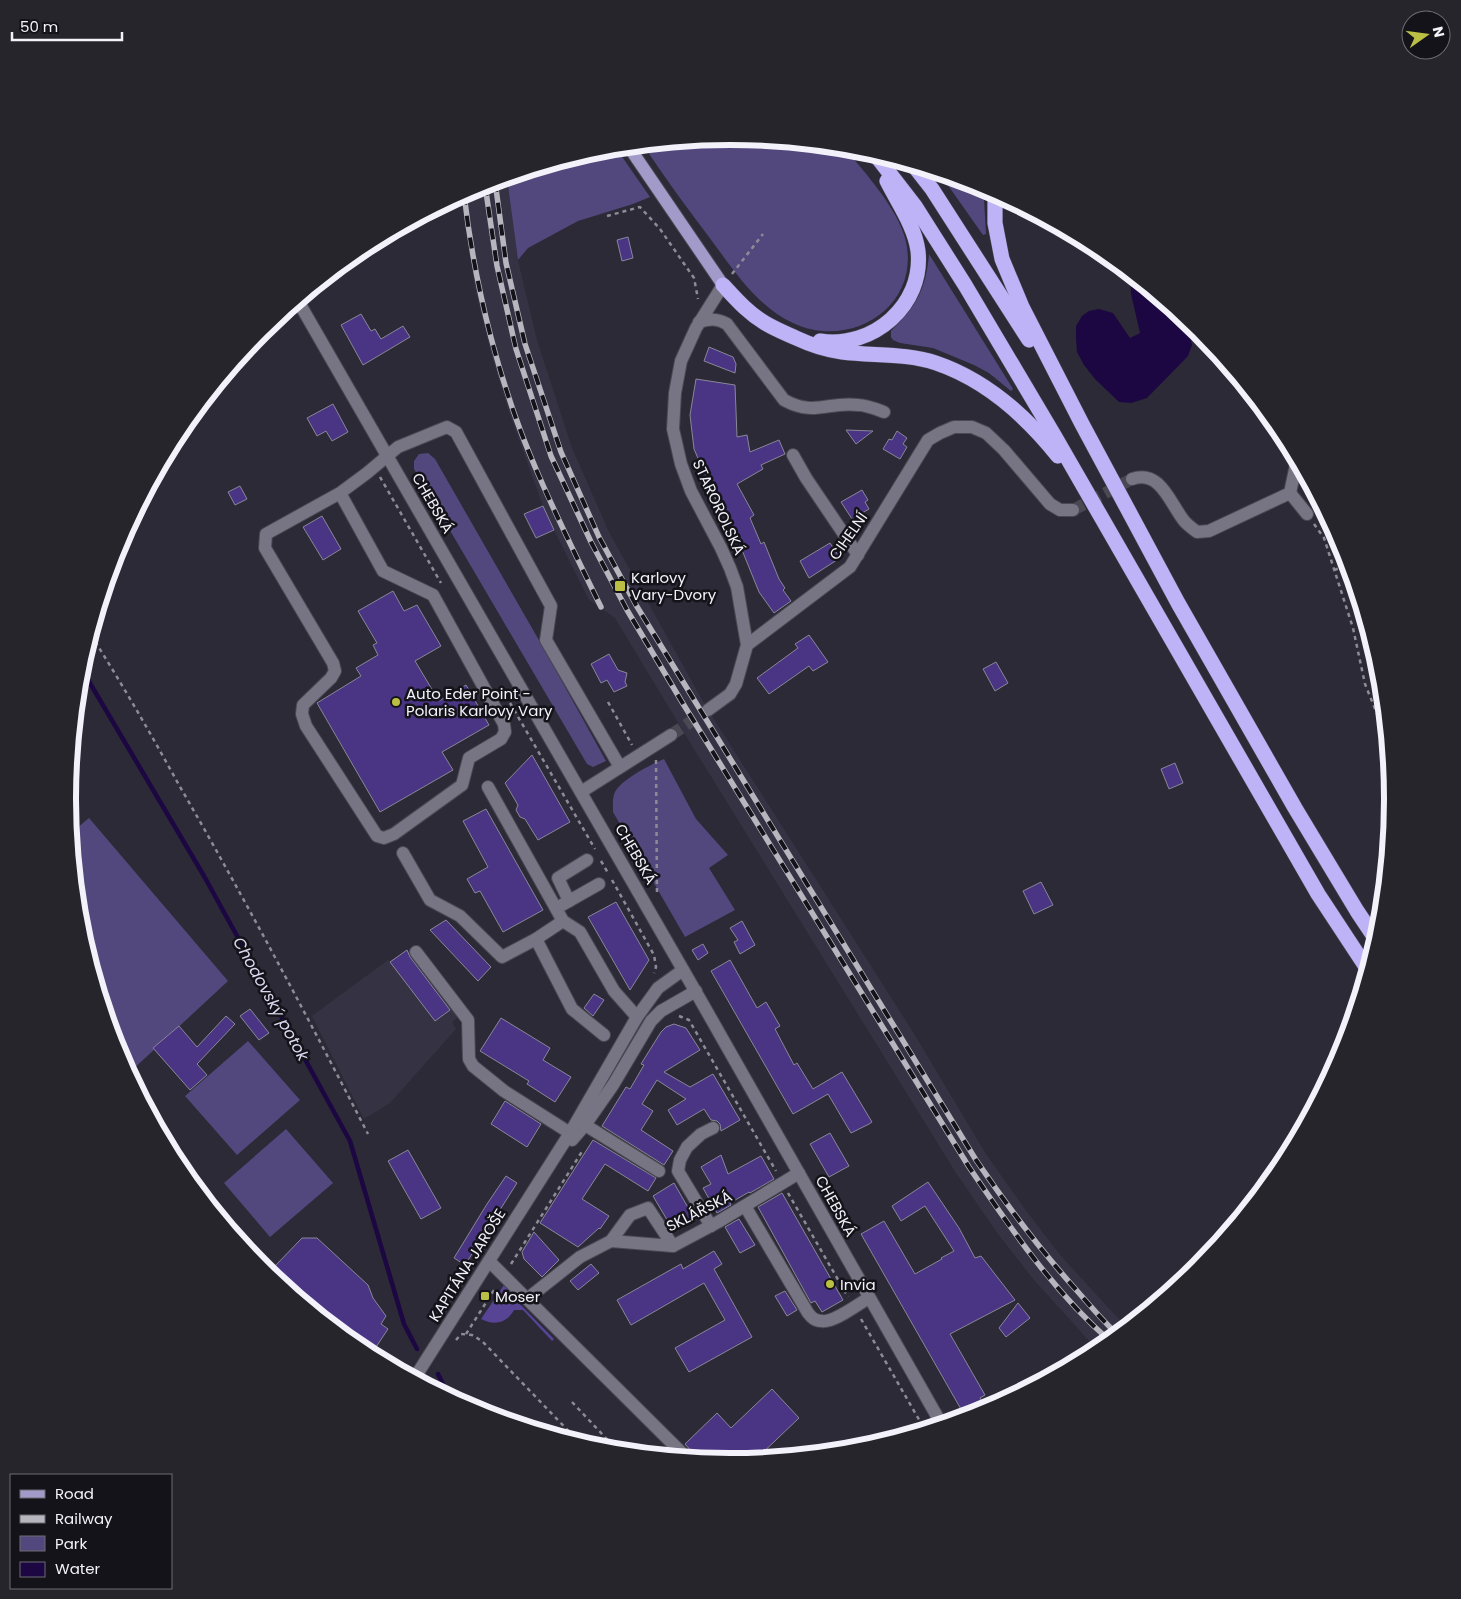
<svg xmlns="http://www.w3.org/2000/svg" width="1461" height="1599" font-family="Poppins,sans-serif">
<style>
.built{fill:#353244}
.green{fill:#53487d}
.forest{fill:#574495}
.water{fill:#1c0742}
.lines{fill:none;stroke-linecap:round;stroke-linejoin:round}
.stream{stroke:#1c0742;stroke-width:4.5}
.building{fill:#4a3585;stroke:#898796}
.minor-tunnel{stroke:#494853;stroke-width:12;stroke-dasharray:12 6;stroke-linecap:butt}
.minor-casing{stroke:#4a4852;stroke-width:14}
.major-casing{stroke:#4a4852;stroke-width:14}
.highway-casing{stroke:#4a4852;stroke-width:16}
.path{stroke:#8d8c96;stroke-width:2.5;stroke-dasharray:4 4;stroke-linecap:butt}
.minor{stroke:#777584;stroke-width:12}
.major{stroke:#a29ac9;stroke-width:12}
.highway{stroke:#beb3f7;stroke-width:15}
.rail-casing{stroke:#b7b6bf;stroke-width:5.5}
.rail{stroke:#141319;stroke-width:4;stroke-dasharray:11;stroke-linecap:butt}
.poi-dot{fill:#bbc045;stroke:#141319;stroke-width:2}
.labels{text-anchor:middle;dominant-baseline:central;stroke-width:5;stroke-linejoin:round;paint-order:stroke}
.street-label{font-size:15px;fill:#f3f2fa;stroke:#141319}
.poi-label{font-size:15px;fill:#f3f2fa;stroke:#141319;text-anchor:start}
.water-label{font-size:16px;font-style:italic;fill:#dcd9f0;stroke:#141319}
.rim{fill:none;stroke:#f3f2fa;stroke-width:6}
</style>
<rect width="100%" height="100%" fill="#2b2a36"/>
<g class="built">
<polygon points="507,178 518,260 537,340 572,448 609,532 705,705 913,1032 986,1154 1027,1212 1061,1256 1116,1316 1128,1327 1099,1350 1090,1342 1034,1280 998,1234 956,1173 694,749 615,618 589,600 554,530 543,506 510,415 492,357 475,289 465,218 462,195 477,187"/>
<polygon points="407,950 458,1017 452,1022 456,1029 390,1103 364,1119 312,1016 388,960 390,961"/>
</g>
<g class="green">
<path d="M 731,137 L 844,148 C 864,171 897,208 905,238 C 923,305 852,351 793,323 C 756,306 733,269 709,237 C 686,207 664,176 643,145 Z"/>
<polygon points="616,148 650,197 633,204 578,221 528,248 518,260 507,178 601,149"/>
<polygon points="940,174 985,187 984,199 986,234 983,235"/>
<path d="M 929,254 L 1013,389 L 1011,391 L 989,373 L 974,365 L 933,348 L 900,343 L 893,340 L 891,337 L 891,331 C 916,306 926,290 929,254 Z"/>
<polygon points="428,453 435,459 544,649 606,761 593,767 587,764 414,469 414,461 419,454"/>
<path d="M 664,759 L 696,819 L 728,855 L 709,868 L 735,910 L 685,937 L 613,812 C 613,805 612,799 615,792 C 622,779 650,765 664,759 Z"/>
<polygon points="89,818 228,981 129,1073 118,1053 80,929 71,833"/>
<polygon points="248,1041 300,1100 237,1155 185,1096"/>
<polygon points="286,1129 333,1183 270,1237 224,1183"/>
</g>
<path class="forest" d="M 504,1285 L 511,1291 L 515,1299 L 554,1339 L 552,1341 L 523,1310 L 514,1310 C 507,1323 494,1326 481,1319 Z"/>
<polygon class="water" points="1130,274 1187,321 1192,345 1188,356 1147,398 1131,403 1119,402 1095,379 1084,365 1077,352 1076,338 1076,326 1082,316 1089,311 1099,309 1113,313 1130,338 1140,333 1131,294"/>
<g class="lines">
<g class="stream">
<polyline points="81,668 204,876 350,1141 404,1324 417,1349"/>
<polyline points="438,1374 449,1397"/>
</g>
</g>
<g class="building">
<polygon points="628,237 633,258 622,261 617,240"/>
<polygon points="361,314 371,331 375,329 381,339 403,326 410,337 363,365 341,325"/>
<polygon points="709,347 733,357 736,364 735,373 704,361"/>
<polygon points="696,379 735,385 737,437 747,435 750,452 779,440 785,454 761,465 763,469 737,484 754,515 750,518 761,544 764,542 779,579 785,588 783,590 791,601 774,613 759,592 742,550 731,526 716,500 694,449 690,415"/>
<polygon points="333,404 348,432 332,441 326,431 317,436 307,418"/>
<polygon points="846,430 873,431 856,444"/>
<polygon points="897,431 907,438 903,444 907,447 900,459 883,449 889,439 892,440"/>
<polygon points="240,486 247,499 235,505 228,492"/>
<polygon points="862,490 868,500 865,502 869,509 852,519 841,502"/>
<polygon points="543,506 554,530 536,538 524,514"/>
<polygon points="322,516 341,549 323,560 303,527"/>
<polygon points="830,543 840,558 809,578 800,561"/>
<polygon points="393,591 404,611 417,605 441,646 415,661 439,701 466,685 489,725 442,752 453,770 380,812 317,703 361,676 356,668 378,655 373,645 377,643 358,611"/>
<polygon points="809,635 828,662 813,671 809,666 769,694 757,678 798,648 795,644"/>
<polygon points="609,654 618,670 627,673 625,682 627,686 614,692 607,680 601,683 591,664"/>
<polygon points="996,662 1008,683 995,691 983,669"/>
<polygon points="532,755 570,822 538,840 525,819 520,817 516,810 518,805 505,783"/>
<polygon points="1175,763 1183,783 1169,789 1161,769"/>
<polygon points="486,809 543,910 503,932 480,891 475,893 467,879 488,867 463,821"/>
<polygon points="1041,882 1053,905 1034,914 1023,891"/>
<polygon points="616,902 649,960 630,990 588,917"/>
<polygon points="446,920 491,967 478,981 430,930"/>
<polygon points="742,921 755,945 740,954 734,942 738,940 730,928"/>
<polygon points="703,944 708,953 698,960 692,950"/>
<polygon points="407,950 410,957 450,1010 435,1021 390,962"/>
<polygon points="730,960 757,1008 766,1002 780,1026 775,1029 794,1065 797,1063 813,1089 842,1072 872,1122 869,1124 851,1133 828,1094 793,1114 711,971"/>
<polygon points="594,994 604,1000 593,1016 584,1008"/>
<polygon points="250,1009 269,1033 259,1040 240,1016"/>
<polygon points="226,1016 235,1024 197,1064 207,1075 190,1090 153,1048 179,1026 197,1047"/>
<polygon points="501,1018 550,1048 543,1060 571,1077 555,1102 527,1084 529,1081 480,1051"/>
<polygon points="674,1024 686,1028 700,1050 664,1072 690,1087 713,1074 740,1120 721,1131 720,1124 717,1121 711,1120 704,1109 677,1125 668,1110 686,1099 657,1080 642,1104 653,1111 641,1130 673,1151 664,1165 602,1126 626,1087 630,1089 644,1065 641,1064 661,1032 666,1027"/>
<polygon points="505,1101 541,1124 527,1147 491,1124"/>
<polygon points="830,1133 849,1166 829,1177 810,1144"/>
<polygon points="593,1140 656,1178 648,1191 605,1164 582,1199 609,1216 600,1229 599,1228 578,1247 540,1223"/>
<polygon points="408,1150 441,1208 421,1219 388,1161"/>
<polygon points="721,1155 728,1174 761,1156 774,1179 750,1193 749,1192 730,1203 731,1205 717,1213 703,1188 711,1184 701,1167"/>
<polygon points="506,1176 517,1183 465,1265 454,1258 487,1204"/>
<polygon points="928,1182 959,1228 975,1258 981,1256 1015,1300 950,1334 985,1395 980,1398 987,1411 966,1418 861,1234 884,1221 915,1274 942,1259 941,1258 954,1251 925,1206 901,1221 892,1206"/>
<polygon points="674,1183 694,1218 673,1230 653,1196"/>
<polygon points="782,1193 843,1300 822,1312 815,1301 811,1303 758,1207"/>
<polygon points="739,1219 755,1245 740,1253 725,1227"/>
<polygon points="534,1232 559,1260 542,1277 524,1259 522,1252"/>
<polygon points="302,1238 317,1238 368,1285 373,1298 386,1316 381,1324 388,1329 372,1353 358,1344 357,1346 286,1288 286,1285 276,1275 275,1266"/>
<polygon points="714,1251 722,1264 714,1269 752,1337 689,1372 675,1348 725,1320 704,1283 631,1325 617,1300 681,1264 683,1269"/>
<polygon points="591,1264 599,1273 578,1290 570,1281"/>
<polygon points="785,1291 797,1310 787,1316 775,1296"/>
<polygon points="1018,1303 1030,1318 1006,1337 999,1328"/>
<polygon points="772,1389 799,1418 755,1460 730,1462 695,1459 693,1453 685,1444 717,1413 731,1428"/>
</g>
<g class="lines">
<g class="minor-tunnel">
<polyline points="1073,510 1132,479"/>
<polyline points="671,735 708,710"/>
</g>
<defs>
<g id="minor">
<polyline points="298,301 701,1001 942,1425"/>
<path d="M 699,322 C 710,319 717,318 727,324 L 784,400 C 815,417 828,401 858,405 C 866,405 876,409 884,412"/>
<polyline points="793,455 806,478 858,555"/>
<path d="M 1132,479 C 1161,469 1170,504 1185,522 C 1189,526 1193,529 1197,532 L 1209,531 L 1290,493 L 1297,460"/>
<polyline points="340,493 266,534 265,548 333,663 335,671 331,678 303,705 302,714 306,726 377,836 384,838 394,834 462,785 469,758 501,739 505,732 504,724 433,595 383,571 340,493 367,473 398,447 447,427 456,432 551,606 546,640 620,767"/>
<polyline points="1290,493 1307,514"/>
<polyline points="747,645 850,567 928,440 940,433 954,427 972,427 986,433 1004,450 1050,504 1060,510 1073,510"/>
<polyline points="708,710 730,694 736,684 747,645 737,587 730,568 721,548 691,491 681,464 673,429 675,393 681,361 696,328 723,285"/>
<polyline points="488,787 563,921 580,932 614,991 637,1017"/>
<polyline points="581,792 671,735"/>
<polyline points="403,853 430,900 460,916 502,957 536,939 563,921"/>
<polyline points="569,901 558,878 587,860"/>
<polyline points="562,905 599,884"/>
<polyline points="536,939 572,1009 604,1035"/>
<polyline points="416,952 468,1020 469,1059 473,1066 504,1091 570,1133"/>
<polyline points="585,1125 659,1171"/>
<polyline points="572,1140 585,1125 613,1085 651,1021 661,1011 696,991"/>
<path d="M 745,1206 L 808,1313 C 812,1318 815,1321 822,1321 C 834,1323 858,1304 869,1298"/>
<polyline points="711,1226 678,1171 680,1160 687,1147 701,1134 713,1128"/>
<polyline points="611,1241 630,1215 648,1208 673,1246"/>
<polyline points="489,1261 527,1299 580,1257 611,1241 673,1246 718,1222 799,1173"/>
<polyline points="527,1299 687,1458"/>
<polyline points="414,1379 570,1133 637,1017 658,988 683,970"/>
</g>
<polyline id="major" points="629,147 723,285"/>
<g id="highway">
<polyline points="874,153 915,206 965,285 1054,435 1318,894 1368,970"/>
<polyline points="914,166 932,189 1029,340"/>
<polyline points="995,193 995,223 1002,259 1022,307 1082,424 1178,603 1295,808 1357,911 1377,941"/>
<path d="M 723,285 C 736,299 748,313 765,323 C 775,329 785,333 796,338 C 811,345 825,350 842,352 C 874,356 906,353 936,363 C 986,380 1026,416 1058,456"/>
<path d="M 820,341 C 873,349 924,305 918,251 C 915,227 898,203 887,181"/>
</g>
</defs>
<use href="#minor" class="minor-casing"/>
<use href="#major" class="major-casing"/>
<use href="#highway" class="highway-casing"/>
<g class="path">
<polyline points="607,216 640,207 660,229 694,278 698,299"/>
<polyline points="732,274 763,234"/>
<polyline points="380,477 441,583"/>
<polyline points="1309,495 1315,494"/>
<polyline points="1314,524 1324,538 1353,628 1365,684 1388,741"/>
<polyline points="1334,570 1349,565"/>
<path d="M 91,635 C 122,684 151,734 179,785 C 245,899 307,1016 368,1134"/>
<polyline points="608,702 632,745"/>
<polyline points="77,703 81,699"/>
<polyline points="510,703 595,849"/>
<polyline points="656,760 657,896"/>
<polyline points="601,861 608,873"/>
<polyline points="612,880 654,955 656,967 654,973"/>
<polyline points="679,1016 689,1020 776,1171"/>
<polyline points="788,1193 848,1297"/>
<polyline points="511,1264 583,1150"/>
<polyline points="861,1319 925,1430"/>
<polyline points="466,1334 496,1287"/>
<polyline points="456,1340 461,1334 472,1335 482,1341 580,1443"/>
<polyline points="572,1402 618,1451"/>
</g>
<use href="#minor" class="minor"/>
<use href="#major" class="major"/>
<use href="#highway" class="highway"/>
<defs>
<g id="rail">
<path d="M 495,181 L 506,263 L 525,344 L 561,452 L 599,537 L 636,605 L 976,1160 C 1008,1207 1041,1251 1079,1293 C 1092,1308 1104,1322 1118,1335"/>
<path d="M 485,185 L 497,266 L 516,349 L 551,456 L 591,542 L 627,610 L 682,702 L 969,1167 C 1011,1229 1054,1292 1110,1341"/>
<path d="M 464,194 C 475,289 500,388 539,476 C 558,520 580,564 601,607"/>
</g>
</defs>
<use href="#rail" class="rail-casing"/>
<use href="#rail" class="rail"/>
</g>
<g class="poi-dot">
<rect x="614" y="580" width="12" height="12" rx="2.5"/>
<circle cx="396" cy="702" r="5"/>
<circle cx="830" cy="1284" r="5"/>
<rect x="480" y="1291" width="10" height="10" rx="2.5"/>
</g>
<g class="labels">
<g class="street-label">
<text transform="translate(433 503) rotate(60)">CHEBSKÁ</text>
<text transform="translate(719 507) rotate(65)">STAROROLSKÁ</text>
<text transform="translate(848 536) rotate(-55)">CIHELNÍ</text>
<text transform="translate(636 854) rotate(60)">CHEBSKÁ</text>
<text transform="translate(836 1206) rotate(61)">CHEBSKÁ</text>
<text transform="translate(699 1211) rotate(-27)">SKLÁŘSKÁ</text>
<text transform="translate(467 1265) rotate(-58)">KAPITÁNA JAROŠE</text>
</g>
<g class="poi-label">
<text x="631" y="577">Karlovy<tspan x="631" dy="17">Vary-Dvory</tspan></text>
<text x="406" y="693">Auto Eder Point -<tspan x="406" dy="17">Polaris Karlovy Vary</tspan></text>
<text x="840" y="1284">Invia</text>
<text x="495" y="1296">Moser</text>
</g>
<g class="water-label">
<text transform="translate(271 999) rotate(61)">Chodovský potok</text>
</g>
</g>
<path d="M0 0H1461V1599H0ZM76 799a654 654 0 1 1 1308 0a654 654 0 1 1-1308 0Z" fill="#26252b" fill-rule="evenodd"/>
<path class="rim" d="M76 799a654 654 0 1 1 1308 0a654 654 0 1 1-1308 0Z"/>
<rect x="10" y="1474" width="162" height="115" fill="#141319" stroke="#6d6c73"/>
<rect x="20" y="1490" width="25" height="8" fill="#a29ac9" stroke="#6d6c73"/>
<text x="55" y="1499" font-size="15" fill="#f3f2fa">Road</text>
<rect x="20" y="1515" width="25" height="8" fill="#b7b6bf" stroke="#6d6c73"/>
<text x="55" y="1524" font-size="15" fill="#f3f2fa">Railway</text>
<rect x="20" y="1536" width="25" height="15" fill="#53487d" stroke="#6d6c73"/>
<text x="55" y="1549" font-size="15" fill="#f3f2fa">Park</text>
<rect x="20" y="1562" width="25" height="15" fill="#1c0742" stroke="#6d6c73"/>
<text x="55" y="1574" font-size="15" fill="#f3f2fa">Water</text>
<g transform="translate(1426 35) rotate(76)"><circle r="24" fill="#141319" stroke="#6d6c73"/>
<path d="M0-4L9 19L0 12L-9 19Z" fill="#bbc045"/>
<text y="-8" font-size="14" font-weight="bold" text-anchor="middle" fill="#f3f2fa">N</text>
</g>
<path d="M12 32v8h110v-8" fill="none" stroke="#f3f2fa" stroke-width="2.5"/>
<text x="20" y="32" font-size="15" fill="#f3f2fa" stroke="#141319" stroke-width="4" paint-order="stroke">50 m</text>
</svg>
